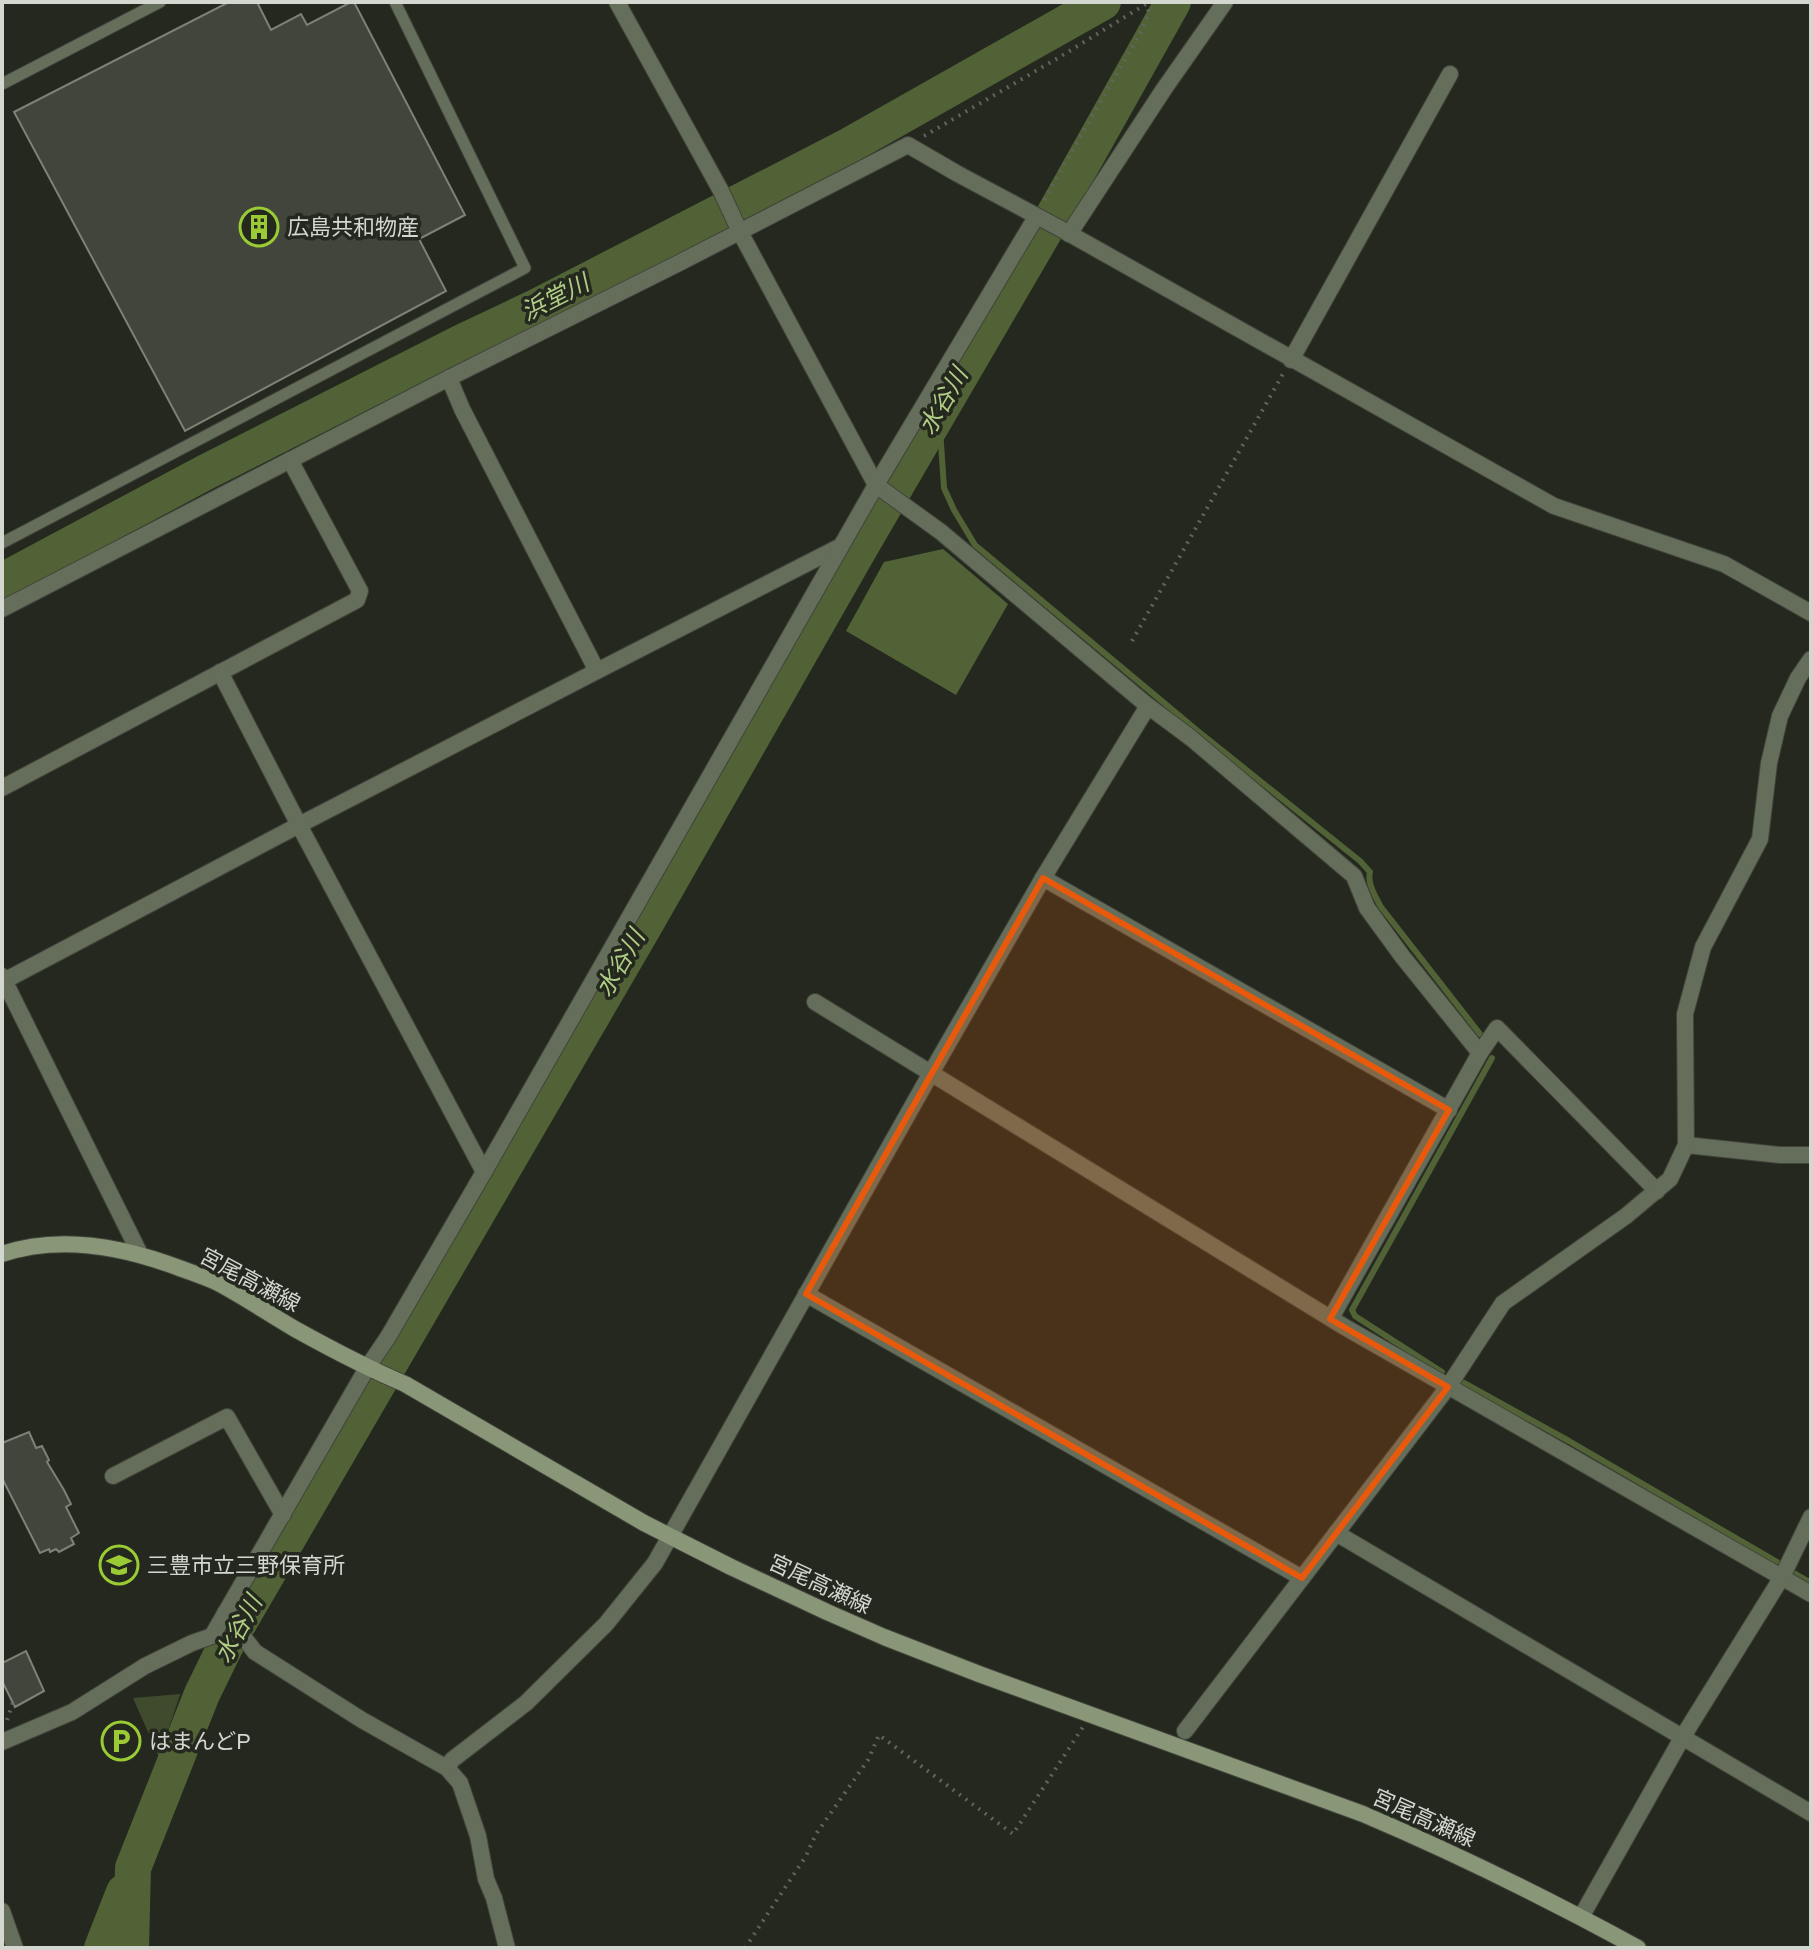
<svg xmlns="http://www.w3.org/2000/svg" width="1813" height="1950" font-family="Arial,'Noto Sans JP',sans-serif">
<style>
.green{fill:#404b2e}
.water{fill:#516236}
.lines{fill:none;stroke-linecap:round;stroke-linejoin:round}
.stream{stroke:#516236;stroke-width:6}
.river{stroke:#516236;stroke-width:36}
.building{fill:#41453b;stroke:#7d8276;stroke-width:2}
.lane-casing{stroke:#40443a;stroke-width:13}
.street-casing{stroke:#40443a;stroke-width:18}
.secondary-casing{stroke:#40443a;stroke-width:18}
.path{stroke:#61655c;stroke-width:4;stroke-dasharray:2 6;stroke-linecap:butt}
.lane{stroke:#656e5a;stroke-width:11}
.street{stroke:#656e5a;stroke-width:16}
.secondary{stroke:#899677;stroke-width:16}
.marked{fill:#e8590c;fill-opacity:0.2;stroke:#e8590c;stroke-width:6;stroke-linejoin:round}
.labels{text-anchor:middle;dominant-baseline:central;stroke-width:7;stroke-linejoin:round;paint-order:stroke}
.poi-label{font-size:22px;fill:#d4d6d0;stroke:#24281e;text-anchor:start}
.street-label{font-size:22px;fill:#d4d6d0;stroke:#24281e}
.water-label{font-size:24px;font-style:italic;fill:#b0cd85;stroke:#24281e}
</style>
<rect width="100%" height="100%" fill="#24281e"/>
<polygon class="green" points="180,1694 180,1695 159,1757 133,1698"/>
<polygon class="water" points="943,549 1008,604 956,695 846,631 884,562"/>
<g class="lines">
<g class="stream">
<path d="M 939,414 L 944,488 L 954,510 L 975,545 L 1199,732 L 1360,861 L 1370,872 C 1367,883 1375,896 1381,907 L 1480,1034"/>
<polyline points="1442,1372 1355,1316 1352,1310 1492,1058"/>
<polyline points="1464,1383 1569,1441 1782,1565"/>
<polyline points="1794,1573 1811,1583"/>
</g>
<g class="river">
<polyline points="2,581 204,473 462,342 536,307 850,145 1103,2"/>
<polyline points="102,1948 124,1892"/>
<polyline points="131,1948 133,1868 202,1694 226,1645 645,925 857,553 1043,234 1173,2"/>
</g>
</g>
<g class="building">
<polygon points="229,2 257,2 271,30 301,14 307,25 351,2 354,2 465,215 419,239 446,291 185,431 14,112"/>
<polygon points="29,1432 36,1448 42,1446 49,1460 47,1462 64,1490 71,1504 66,1507 79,1533 71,1538 74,1544 59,1552 56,1549 50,1552 49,1549 40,1553 2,1478 2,1443"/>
<polygon points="26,1651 44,1691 15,1707 2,1681 2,1663"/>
</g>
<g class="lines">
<defs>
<g id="lane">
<polyline points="2,84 160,2"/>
<polyline points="2,543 525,268 395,2"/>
</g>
<g id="street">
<polyline points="617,2 721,191 740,232 876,485 941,532 1148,706 1191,738 1354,876 1367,908 1402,956 1480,1053"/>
<polyline points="1069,234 1164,89 1225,2"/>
<polyline points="1291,360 1450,74"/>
<polyline points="449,378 462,409 597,671 299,825 484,1172"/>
<polyline points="2,609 449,378 679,263 908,145 958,174 1061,229 1554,506 1724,564 1811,613"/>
<polyline points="597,671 841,546"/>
<polyline points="2,788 357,600 360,591 290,460"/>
<polyline points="1043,878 1449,1110"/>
<polyline points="2,976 140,1254"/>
<polyline points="2,982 299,825 220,672"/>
<polyline points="815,1002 1343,1326 1811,1594"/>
<polyline points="1686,1145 1780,1155 1811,1155"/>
<polyline points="806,1294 1302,1578"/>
<polyline points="1331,1318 1480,1053 1497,1028 1657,1191"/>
<polyline points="113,1476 227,1417 283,1515"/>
<polyline points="1336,1533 1811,1813"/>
<polyline points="225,1613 255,1652 362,1720 447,1768 460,1783 478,1836 486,1879 494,1898 507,1948"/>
<polyline points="1185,1731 1448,1387 1503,1303 1626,1216 1670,1179 1686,1145 1685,1014 1703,947 1760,839 1769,763 1780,716 1798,678 1811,659"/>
<polyline points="2,1742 72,1712 145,1666 192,1643 212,1636 367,1368 388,1337 484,1172 876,485 1036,217"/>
<polyline points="447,1768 452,1760 526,1703 606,1624 655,1563 931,1073 1043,878 1148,706"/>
<polyline points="2,1911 15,1948"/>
<polyline points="1581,1917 1682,1738 1782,1577 1811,1517"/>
</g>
<path id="secondary" d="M 2,1254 C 61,1234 125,1247 182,1269 C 193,1273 205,1277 216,1282 C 243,1296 269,1314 295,1329 C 331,1349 367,1368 405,1384 L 644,1523 L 731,1567 L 827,1612 L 884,1637 L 979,1674 L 1363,1814 C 1457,1854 1548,1899 1638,1948"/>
</defs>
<use href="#lane" class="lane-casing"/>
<use href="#street" class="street-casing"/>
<use href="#secondary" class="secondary-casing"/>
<g class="path">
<polyline points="924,136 1058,58 1146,4 1149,12 1143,28 1044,200"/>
<polyline points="1132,641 1284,372"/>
<polyline points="7,1720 13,1702"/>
<polyline points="745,1948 806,1856 816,1834 868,1760 879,1735 1013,1834 1083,1727"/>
</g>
<use href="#lane" class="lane"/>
<use href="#street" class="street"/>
<use href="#secondary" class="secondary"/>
</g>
<path class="marked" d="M 1043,878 L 1449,1110 L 1330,1319 L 1448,1387 L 1302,1578 L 806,1294 Z"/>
<defs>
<symbol id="building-ring" viewBox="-11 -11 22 22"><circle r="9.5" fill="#24281e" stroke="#9acb34" stroke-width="1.5"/><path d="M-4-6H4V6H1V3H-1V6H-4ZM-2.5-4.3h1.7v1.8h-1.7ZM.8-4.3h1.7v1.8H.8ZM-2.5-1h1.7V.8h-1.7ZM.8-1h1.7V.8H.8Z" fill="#9acb34"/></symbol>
<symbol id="school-ring" viewBox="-11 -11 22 22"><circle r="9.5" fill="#24281e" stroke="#9acb34" stroke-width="1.5"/><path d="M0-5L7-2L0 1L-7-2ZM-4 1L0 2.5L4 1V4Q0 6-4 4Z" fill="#9acb34"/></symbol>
<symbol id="parking-ring" viewBox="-11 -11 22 22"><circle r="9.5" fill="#24281e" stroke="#9acb34" stroke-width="1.5"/><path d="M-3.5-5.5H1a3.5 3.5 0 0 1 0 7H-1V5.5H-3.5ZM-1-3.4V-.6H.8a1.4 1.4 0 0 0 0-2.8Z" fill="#9acb34"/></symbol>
</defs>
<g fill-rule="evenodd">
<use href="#building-ring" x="237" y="205" width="44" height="44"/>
<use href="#school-ring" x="97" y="1543" width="44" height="44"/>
<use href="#parking-ring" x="99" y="1719" width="44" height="44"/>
</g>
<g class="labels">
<g class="poi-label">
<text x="287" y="227">広島共和物産</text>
<text x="147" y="1565">三豊市立三野保育所</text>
<text x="149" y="1741">はまんどP</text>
</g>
<g class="street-label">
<text transform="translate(250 1280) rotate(28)">宮尾高瀬線</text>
<text transform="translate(820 1584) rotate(25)">宮尾高瀬線</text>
<text transform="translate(1424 1818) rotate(24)">宮尾高瀬線</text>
</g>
<g class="water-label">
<text transform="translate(555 297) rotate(-27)">浜堂川</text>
<text transform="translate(943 401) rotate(-60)">水谷川</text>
<text transform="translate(620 963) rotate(-60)">水谷川</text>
<text transform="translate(238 1629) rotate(-62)">水谷川</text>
</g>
</g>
<rect width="1813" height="1950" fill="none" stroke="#d4d6d0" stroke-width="8"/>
</svg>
